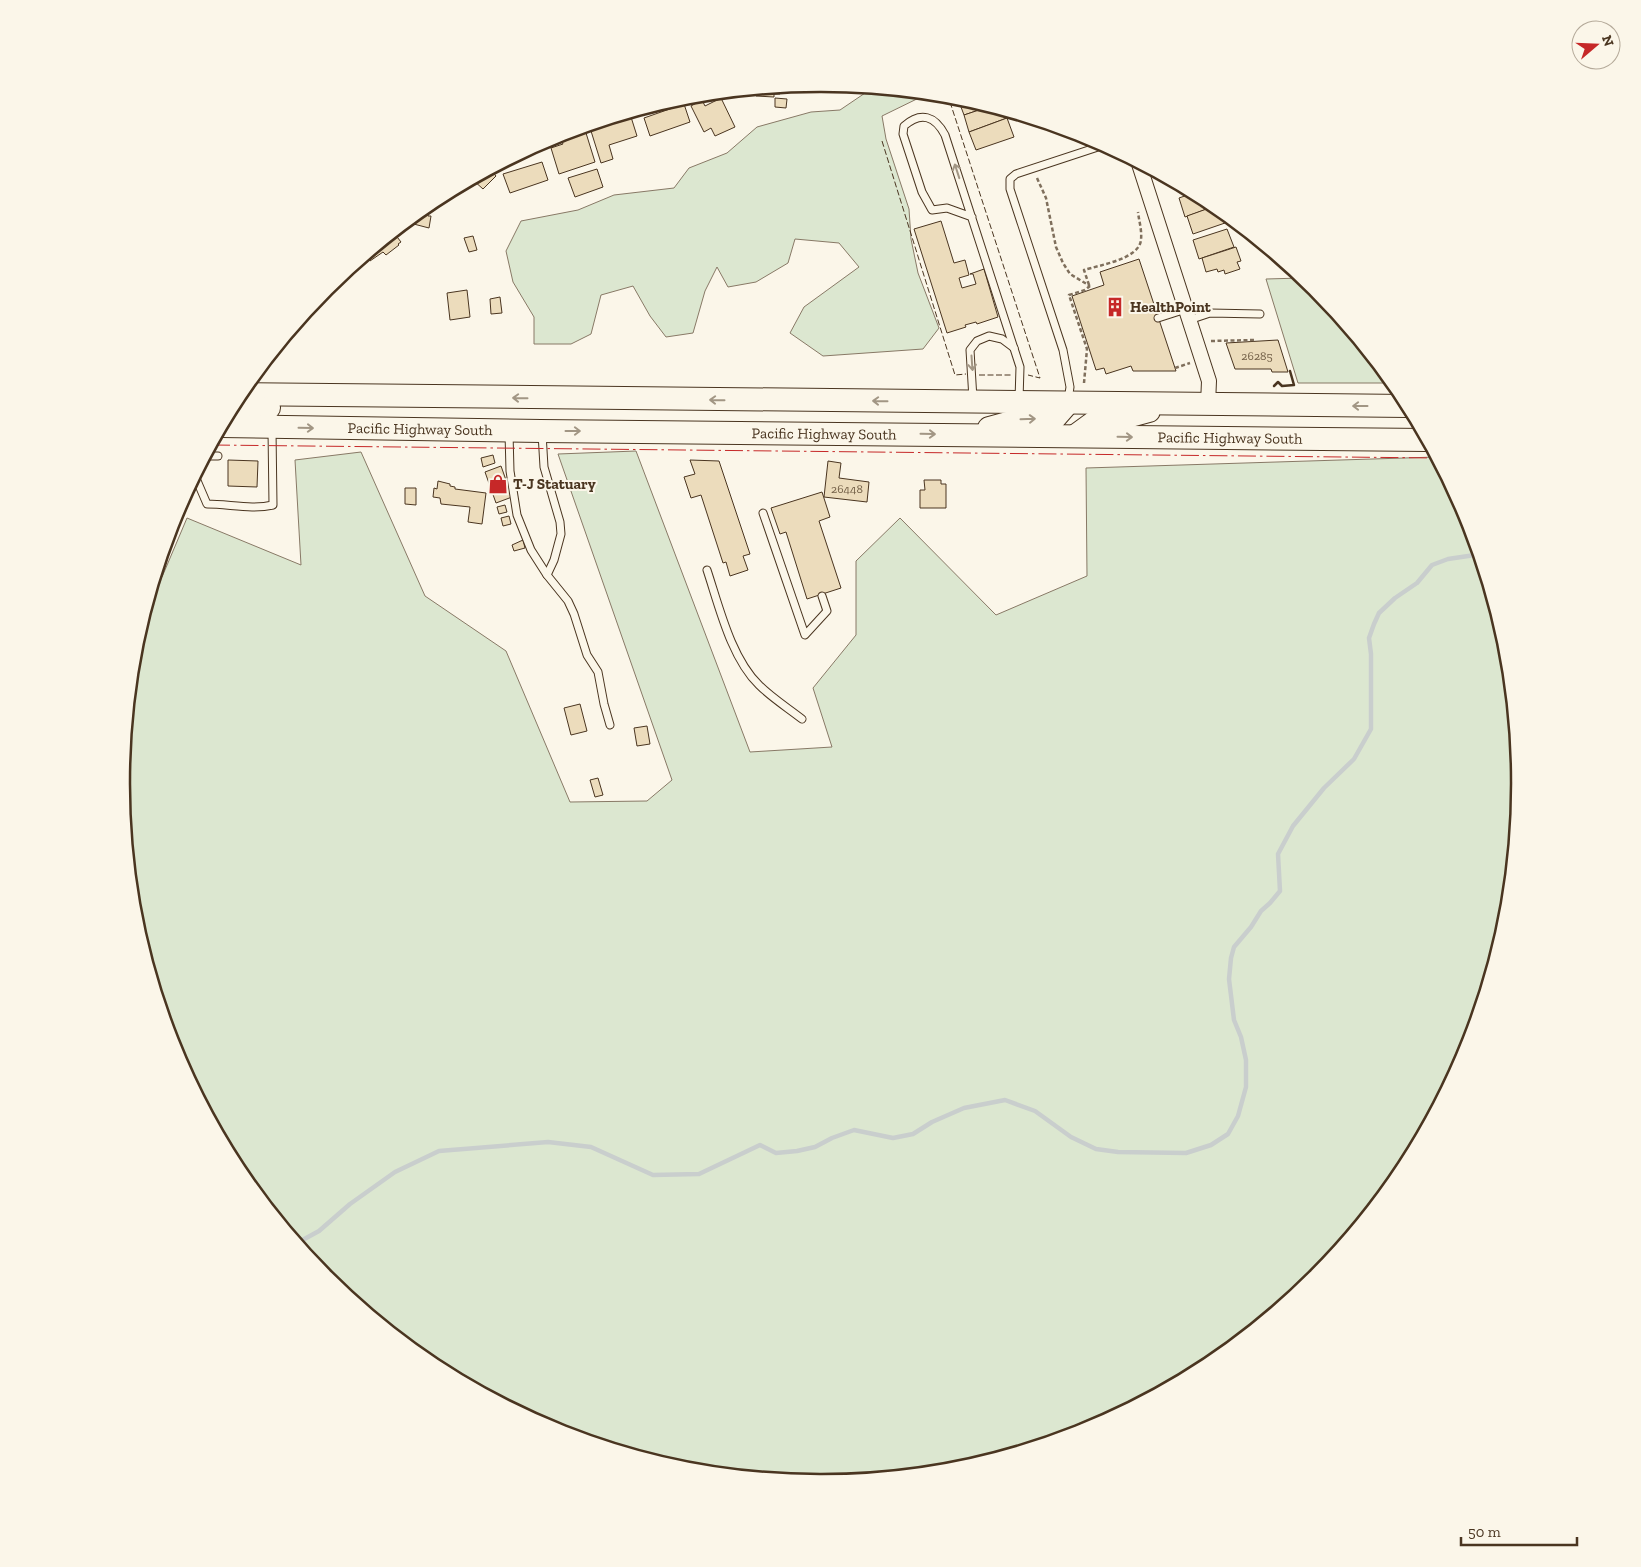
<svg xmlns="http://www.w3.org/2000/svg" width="1641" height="1567" font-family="'Zilla Slab',serif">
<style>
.green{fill:#dce7d0;stroke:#887966}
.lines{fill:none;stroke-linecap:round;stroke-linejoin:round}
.stream{stroke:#c9cecd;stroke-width:4.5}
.building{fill:#ecdcbc;stroke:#4a3520}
.service-casing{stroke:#4a3520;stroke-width:9}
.minor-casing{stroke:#4a3520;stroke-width:16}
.primary-casing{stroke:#4a3520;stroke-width:24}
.path{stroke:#7f6f5c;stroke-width:2.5;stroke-dasharray:4 2.5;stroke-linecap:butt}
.service{stroke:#fbf6e9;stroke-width:7}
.minor{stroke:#fbf6e9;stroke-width:14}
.primary{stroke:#fbf6e9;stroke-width:22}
.fence{stroke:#4a3520;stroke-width:1;stroke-dasharray:6 2.5;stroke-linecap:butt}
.wall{stroke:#4a3520;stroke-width:2.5}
.power{stroke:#c62828;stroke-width:1;stroke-dasharray:18 4 2.5 4;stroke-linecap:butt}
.oneway{stroke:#a29684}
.labels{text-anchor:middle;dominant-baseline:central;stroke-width:4;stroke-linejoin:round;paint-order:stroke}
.number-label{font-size:12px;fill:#725f47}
.poi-label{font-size:15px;font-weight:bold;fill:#4a3520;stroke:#fbf6e9;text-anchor:start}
.street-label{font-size:15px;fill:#4a3520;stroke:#fbf6e9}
.rim{fill:none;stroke:#4a3520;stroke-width:2.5}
</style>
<rect width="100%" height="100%" fill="#fbf6e9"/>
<g class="green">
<polygon points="871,89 927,94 882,116 886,139 909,209 911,239 918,273 939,328 923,349 823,356 790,333 804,307 859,267 839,243 795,239 788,263 756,282 728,287 717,267 705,291 693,333 666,337 650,316 633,286 601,295 591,334 571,344 534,344 534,317 513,282 506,251 521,221 578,210 614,195 674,188 689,168 727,153 757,127 811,112 840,110"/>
<polygon points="1302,278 1316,289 1393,383 1298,383 1266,279"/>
<polygon points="636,451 750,752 832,747 813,688 856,635 856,561 900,518 996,615 1087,576 1086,468 1436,457 1467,516 1507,647 1520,784 1507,920 1467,1052 1402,1172 1315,1278 1209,1365 1088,1430 957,1470 821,1483 684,1470 552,1430 432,1365 326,1278 239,1172 174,1051 134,920 121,783 134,647 155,580 162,577 187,518 301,565 295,460 361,452 425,596 506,651 570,802 647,801 672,780 558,454"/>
</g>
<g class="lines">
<polyline class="stream" points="297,1243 319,1231 350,1204 395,1172 439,1151 548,1142 591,1147 653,1175 699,1174 760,1145 776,1153 797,1151 815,1147 832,1138 854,1130 893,1138 913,1134 932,1122 964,1108 1005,1100 1035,1111 1071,1137 1096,1149 1118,1152 1186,1153 1211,1145 1228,1134 1238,1116 1246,1087 1246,1060 1241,1037 1234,1020 1229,979 1231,958 1234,947 1251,927 1261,911 1270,903 1280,891 1278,854 1293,826 1324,788 1354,759 1371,729 1371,654 1369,638 1374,624 1379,613 1395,598 1417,583 1432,565 1448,559 1475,555 1477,548"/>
</g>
<g class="building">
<polygon points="780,88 780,94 774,94 774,97 756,96 757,90"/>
<polygon points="721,98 735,127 715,136 711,128 704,132 691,106 702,100 705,106"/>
<polygon points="775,98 787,99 786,108 775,107"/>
<polygon points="960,98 988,107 964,115 958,99"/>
<polygon points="684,104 690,122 650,136 644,118"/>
<polygon points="988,107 1005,112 1007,118 969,132 964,115"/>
<polygon points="631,117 637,136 609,145 613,159 601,163 591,131"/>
<polygon points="1007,118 1014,137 976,150 969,132"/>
<polygon points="586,133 595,162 559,174 551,148 563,144 561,140"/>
<polygon points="542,162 548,180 510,193 503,174"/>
<polygon points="597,169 603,187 575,197 568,178"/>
<polygon points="491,170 496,176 483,189 473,180"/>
<polygon points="1193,193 1209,202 1215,206 1185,217 1179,198"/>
<polygon points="429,204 428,216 431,216 429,228 406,222"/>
<polygon points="1215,206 1221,211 1225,223 1193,234 1187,216"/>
<polygon points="941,221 954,263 965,260 969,275 959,278 962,288 976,284 973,274 970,274 984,269 998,317 977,324 976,322 965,325 966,327 947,333 914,229"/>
<polygon points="1227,229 1234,247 1199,259 1193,240"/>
<polygon points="394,233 401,242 398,244 399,245 386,255 383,252 370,261 366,256"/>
<polygon points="473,236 477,250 469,252 464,238"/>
<polygon points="1236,247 1241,261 1237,262 1240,269 1225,274 1224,270 1218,272 1217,269 1206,272 1202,258"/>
<polygon points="1139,259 1176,371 1133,371 1131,366 1106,374 1104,368 1096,370 1072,296 1104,285 1100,272"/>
<polygon points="467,290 470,317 450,320 447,293"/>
<polygon points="500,297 502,313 491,314 490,299"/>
<polygon points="1278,340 1288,372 1272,372 1271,369 1235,369 1226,343"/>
<polygon points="493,455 495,463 483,467 481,458"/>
<polygon points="228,460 258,461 257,487 228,486"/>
<polygon points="690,460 719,461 750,554 743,556 748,570 730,576 726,562 723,563 701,495 691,498 684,477 695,474"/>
<polygon points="828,461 841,463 839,478 869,482 867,502 824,497"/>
<polygon points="501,466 512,497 496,503 485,472"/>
<polygon points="924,480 941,480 941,484 946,484 946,508 920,508 920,490 925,490"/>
<polygon points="438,481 450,484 450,486 455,487 455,489 486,493 482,524 468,522 470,507 441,504 440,498 433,497 434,488 437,489"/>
<polygon points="405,488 416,488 416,505 405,504"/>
<polygon points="822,492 830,517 819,521 841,588 807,599 786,532 780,534 771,508"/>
<polygon points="505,505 507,512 499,514 497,507"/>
<polygon points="509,516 511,524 503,526 501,518"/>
<polygon points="523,540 525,548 514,551 512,545"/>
<polygon points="580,704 587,731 571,735 564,708"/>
<polygon points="647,726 650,744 637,746 634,728"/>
<polygon points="598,778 603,795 595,797 590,780"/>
</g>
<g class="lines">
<defs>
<g id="service">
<path d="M 972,217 L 947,208 L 932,210 L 922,192 L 903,134 L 904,126 C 921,111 935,116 945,135 L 1020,367 L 1019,400"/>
<polyline points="1260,244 1276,256"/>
<polyline points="1158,318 1186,309"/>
<polyline points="1189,320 1210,313 1260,314"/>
<polyline points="973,399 970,350 977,341 989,336 1002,339 1014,348"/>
<polyline points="1068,400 1070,387 1063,350 1010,189 1010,179 1016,174 1104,145"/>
<polyline points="509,433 510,471 517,515 531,550 547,575 568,601 574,614 587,655 598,672 604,704 610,725"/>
<polyline points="542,433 544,467 560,522 561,534 554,560 547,575"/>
<polyline points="206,456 218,456"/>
<path d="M 195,476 L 207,504 C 229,504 252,510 273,505 L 272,430"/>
<polyline points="763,513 805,635 827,611 822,596"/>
<path d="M 707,570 C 719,606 731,658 759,685 C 772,698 788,708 802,719"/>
</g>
<polyline id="minor" points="1139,164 1209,381 1208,404"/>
<g id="primary">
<polyline points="239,394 1408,406"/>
<polyline points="231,410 269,408"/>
<path id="s1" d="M 222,426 L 541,431 L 1427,440"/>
<polyline points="989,428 1022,419 1054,419 1068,403"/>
<polyline points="1075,436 1097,420 1116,420 1149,411"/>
</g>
</defs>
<use href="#service" class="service-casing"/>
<use href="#minor" class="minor-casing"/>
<use href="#primary" class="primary-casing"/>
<g class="path">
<polyline points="1037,178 1046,198 1056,247 1063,263 1070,274 1090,286"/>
<path d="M 1089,285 L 1084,270 C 1100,265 1139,259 1141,240 C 1142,230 1139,221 1138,212"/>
<polyline points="1211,341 1255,340"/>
<polyline points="1175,368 1190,363"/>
<polyline points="1084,383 1087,349 1069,295 1085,290 1090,286"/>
</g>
<use href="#service" class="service"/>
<use href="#minor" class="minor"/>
<use href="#primary" class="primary"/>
<g class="fence">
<polyline points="950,102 1040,378 1028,375"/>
<polyline points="882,141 955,375 966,374"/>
<polyline points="979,375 1013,375"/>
</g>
<polyline class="wall" points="1274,386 1278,382 1282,386 1294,385 1290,371"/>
<polyline class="power" points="212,445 1436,458"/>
</g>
<defs><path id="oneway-shaft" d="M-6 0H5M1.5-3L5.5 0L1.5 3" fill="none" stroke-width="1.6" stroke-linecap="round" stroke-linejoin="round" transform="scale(1.25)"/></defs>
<g class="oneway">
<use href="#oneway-shaft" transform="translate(957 171) rotate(-108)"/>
<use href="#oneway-shaft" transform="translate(972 363) rotate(86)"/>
<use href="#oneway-shaft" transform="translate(520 398) rotate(-179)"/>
<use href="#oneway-shaft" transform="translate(717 400) rotate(-179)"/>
<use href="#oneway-shaft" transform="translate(880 401) rotate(-179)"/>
<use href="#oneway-shaft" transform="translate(1360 406) rotate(-180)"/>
<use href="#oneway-shaft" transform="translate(1028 419) rotate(-2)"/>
<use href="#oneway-shaft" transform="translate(306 428) rotate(1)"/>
<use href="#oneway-shaft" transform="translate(573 431)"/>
<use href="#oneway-shaft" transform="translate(928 434) rotate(1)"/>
<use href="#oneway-shaft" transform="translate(1125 437) rotate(1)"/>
</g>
<defs>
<symbol id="building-bare" viewBox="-9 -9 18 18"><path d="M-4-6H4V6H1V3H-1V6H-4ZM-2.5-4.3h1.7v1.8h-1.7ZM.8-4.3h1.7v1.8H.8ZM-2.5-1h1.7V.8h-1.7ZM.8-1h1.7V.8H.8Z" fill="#c62828" stroke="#fbf6e9" stroke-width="2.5" paint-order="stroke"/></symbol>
<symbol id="shop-bare" viewBox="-9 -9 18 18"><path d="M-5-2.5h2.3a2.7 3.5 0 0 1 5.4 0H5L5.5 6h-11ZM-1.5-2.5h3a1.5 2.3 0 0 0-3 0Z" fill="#c62828" stroke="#fbf6e9" stroke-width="2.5" paint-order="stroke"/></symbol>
</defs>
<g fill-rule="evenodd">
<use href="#building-bare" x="1101" y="293" width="28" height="28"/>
<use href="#shop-bare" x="484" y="470" width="28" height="28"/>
</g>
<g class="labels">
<g class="number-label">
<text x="1257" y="356">26285</text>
<text x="847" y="489">26448</text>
</g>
<g class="poi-label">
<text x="1130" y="307">HealthPoint</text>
<text x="513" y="484">T-J Statuary</text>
</g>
<g class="street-label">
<text stroke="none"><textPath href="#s1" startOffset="198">Pacific Highway South</textPath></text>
<text stroke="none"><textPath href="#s1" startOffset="602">Pacific Highway South</textPath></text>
<text stroke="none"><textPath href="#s1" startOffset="1008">Pacific Highway South</textPath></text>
</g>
</g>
<path d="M0 0H1641V1567H0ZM820 92H821A690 690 0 0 1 1511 782V784A690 690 0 0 1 821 1474H820A690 690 0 0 1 130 784V782A690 690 0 0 1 820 92Z" fill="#fbf6e9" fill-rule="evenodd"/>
<path class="rim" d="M820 92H821A690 690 0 0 1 1511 782V784A690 690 0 0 1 821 1474H820A690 690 0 0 1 130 784V782A690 690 0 0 1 820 92Z"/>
<g transform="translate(1596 45) rotate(71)"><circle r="24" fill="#fbf6e9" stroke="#b4a999"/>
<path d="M0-4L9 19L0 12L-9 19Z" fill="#c62828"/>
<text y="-8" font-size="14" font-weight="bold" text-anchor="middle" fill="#4a3520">N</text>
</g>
<path d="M1461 1537v8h116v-8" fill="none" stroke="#4a3520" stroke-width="2.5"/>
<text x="1468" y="1537" font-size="15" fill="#4a3520" stroke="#fbf6e9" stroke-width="4" paint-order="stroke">50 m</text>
</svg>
